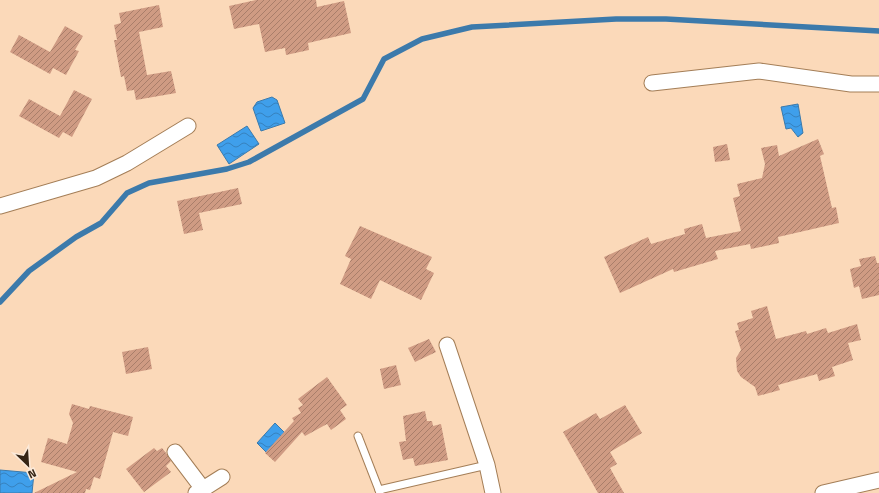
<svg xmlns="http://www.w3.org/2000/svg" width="879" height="493" font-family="'Titillium Web',sans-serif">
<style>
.water{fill:url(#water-waves);stroke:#3c7aab}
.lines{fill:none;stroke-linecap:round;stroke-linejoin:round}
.stream{stroke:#3c7aab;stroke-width:5.5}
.building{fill:url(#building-hatch)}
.service-casing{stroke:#a47e57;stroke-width:9}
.minor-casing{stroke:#a47e57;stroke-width:17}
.service{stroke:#fff;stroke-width:7}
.minor{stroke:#fff;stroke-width:15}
</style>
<defs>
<pattern id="water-waves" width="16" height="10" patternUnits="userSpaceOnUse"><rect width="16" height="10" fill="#3f9feb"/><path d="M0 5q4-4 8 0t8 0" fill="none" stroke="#3681bd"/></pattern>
<pattern id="building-hatch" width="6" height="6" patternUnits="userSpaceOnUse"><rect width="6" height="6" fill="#cf9b83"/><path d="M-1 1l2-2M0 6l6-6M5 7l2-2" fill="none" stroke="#a97e6a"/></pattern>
</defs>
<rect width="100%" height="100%" fill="#fbd9b9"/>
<g class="water">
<polygon points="272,97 277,100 285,123 261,131 253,108 257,102"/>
<polygon points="798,104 803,133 798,137 791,128 786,129 781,107"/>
<polygon points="247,126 259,144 229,164 217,145"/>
<polygon points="275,423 286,434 268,454 257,443"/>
<polygon points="0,470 34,473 32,493 0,493"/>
</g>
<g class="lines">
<polyline class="stream" points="0,302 29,271 76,237 101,223 127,193 149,183 227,169 249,162 363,99 384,59 422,39 472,27 616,19 666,19 879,31"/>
</g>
<g class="building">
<polygon points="256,0 316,0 317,7 344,1 351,33 308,43 309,50 286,55 285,48 265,52 259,24 234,29 229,6"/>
<polygon points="159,5 163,27 139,32 144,59 147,75 171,71 176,93 136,100 134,90 127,91 124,76 121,77 114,40 117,40 114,25 121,23 119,13"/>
<polygon points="65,26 83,36 75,50 79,51 66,75 53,68 50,74 10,52 19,35 50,52"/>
<polygon points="74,90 92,99 72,137 63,132 59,138 19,116 29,99 60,116"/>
<polygon points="818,139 824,154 820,156 832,208 836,207 839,223 778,237 779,243 751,249 750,244 715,251 718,259 674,272 673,269 620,293 604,257 648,237 651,244 685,234 684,229 702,224 706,238 741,231 733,198 740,196 737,184 762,178 765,164 761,148 777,145 779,156"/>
<polygon points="727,144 730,160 715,162 713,147"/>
<polygon points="238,188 242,204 199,213 203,230 184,234 177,201"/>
<polygon points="360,226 432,257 426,269 434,273 421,300 380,280 371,299 340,284 351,259 345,256"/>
<polygon points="875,256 877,263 879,263 879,295 862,299 859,286 854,288 850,269 861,266 859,259"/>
<polygon points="767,306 776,339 806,331 807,334 826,328 828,333 857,324 861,340 848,343 853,360 832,367 835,376 819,381 817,374 778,385 780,390 758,396 755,387 741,377 737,371 736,358 741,350 735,331 739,330 737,323 753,318 751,311"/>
<polygon points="429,339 436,352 415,362 408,348"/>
<polygon points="148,347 152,369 126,374 122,352"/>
<polygon points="396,365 401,385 384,389 380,369"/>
<polygon points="327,377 347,405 340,410 346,419 331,430 327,424 305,436 302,432 275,462 265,453 294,421 292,418 301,413 298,408 303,405 298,399"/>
<polygon points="72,404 89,409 90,406 133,417 128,436 113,432 100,479 94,477 90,490 86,489 85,493 34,493 77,472 41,462 48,438 67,444 73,423 69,414"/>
<polygon points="625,405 642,433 610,452 617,464 610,468 624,493 598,493 563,432 596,413 600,419"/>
<polygon points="425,411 427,421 432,421 433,426 441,424 448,460 415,466 413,458 403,460 399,442 406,441 403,416"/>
<polygon points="154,448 157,451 162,448 166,453 171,461 166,466 171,472 144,492 126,469"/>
</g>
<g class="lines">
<defs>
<g id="service">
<polyline points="358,436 379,490"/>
<polyline points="380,493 379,490 487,465"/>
</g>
<g id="minor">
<polyline points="652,83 759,71 851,84 879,84"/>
<polyline points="0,206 96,178 127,163 188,126"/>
<polyline points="447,345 487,465 493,493"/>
<polyline points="175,452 203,489 196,493"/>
<polyline points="203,489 222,477"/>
<polyline points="823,493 879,480"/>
</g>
</defs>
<use href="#service" class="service-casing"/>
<use href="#minor" class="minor-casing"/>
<use href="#service" class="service"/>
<use href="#minor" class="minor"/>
</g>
<g transform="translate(28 465) rotate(155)" stroke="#fbeada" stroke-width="3" paint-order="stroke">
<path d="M0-3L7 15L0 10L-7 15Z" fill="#352515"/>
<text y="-6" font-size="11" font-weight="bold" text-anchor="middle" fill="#352515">N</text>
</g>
</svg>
